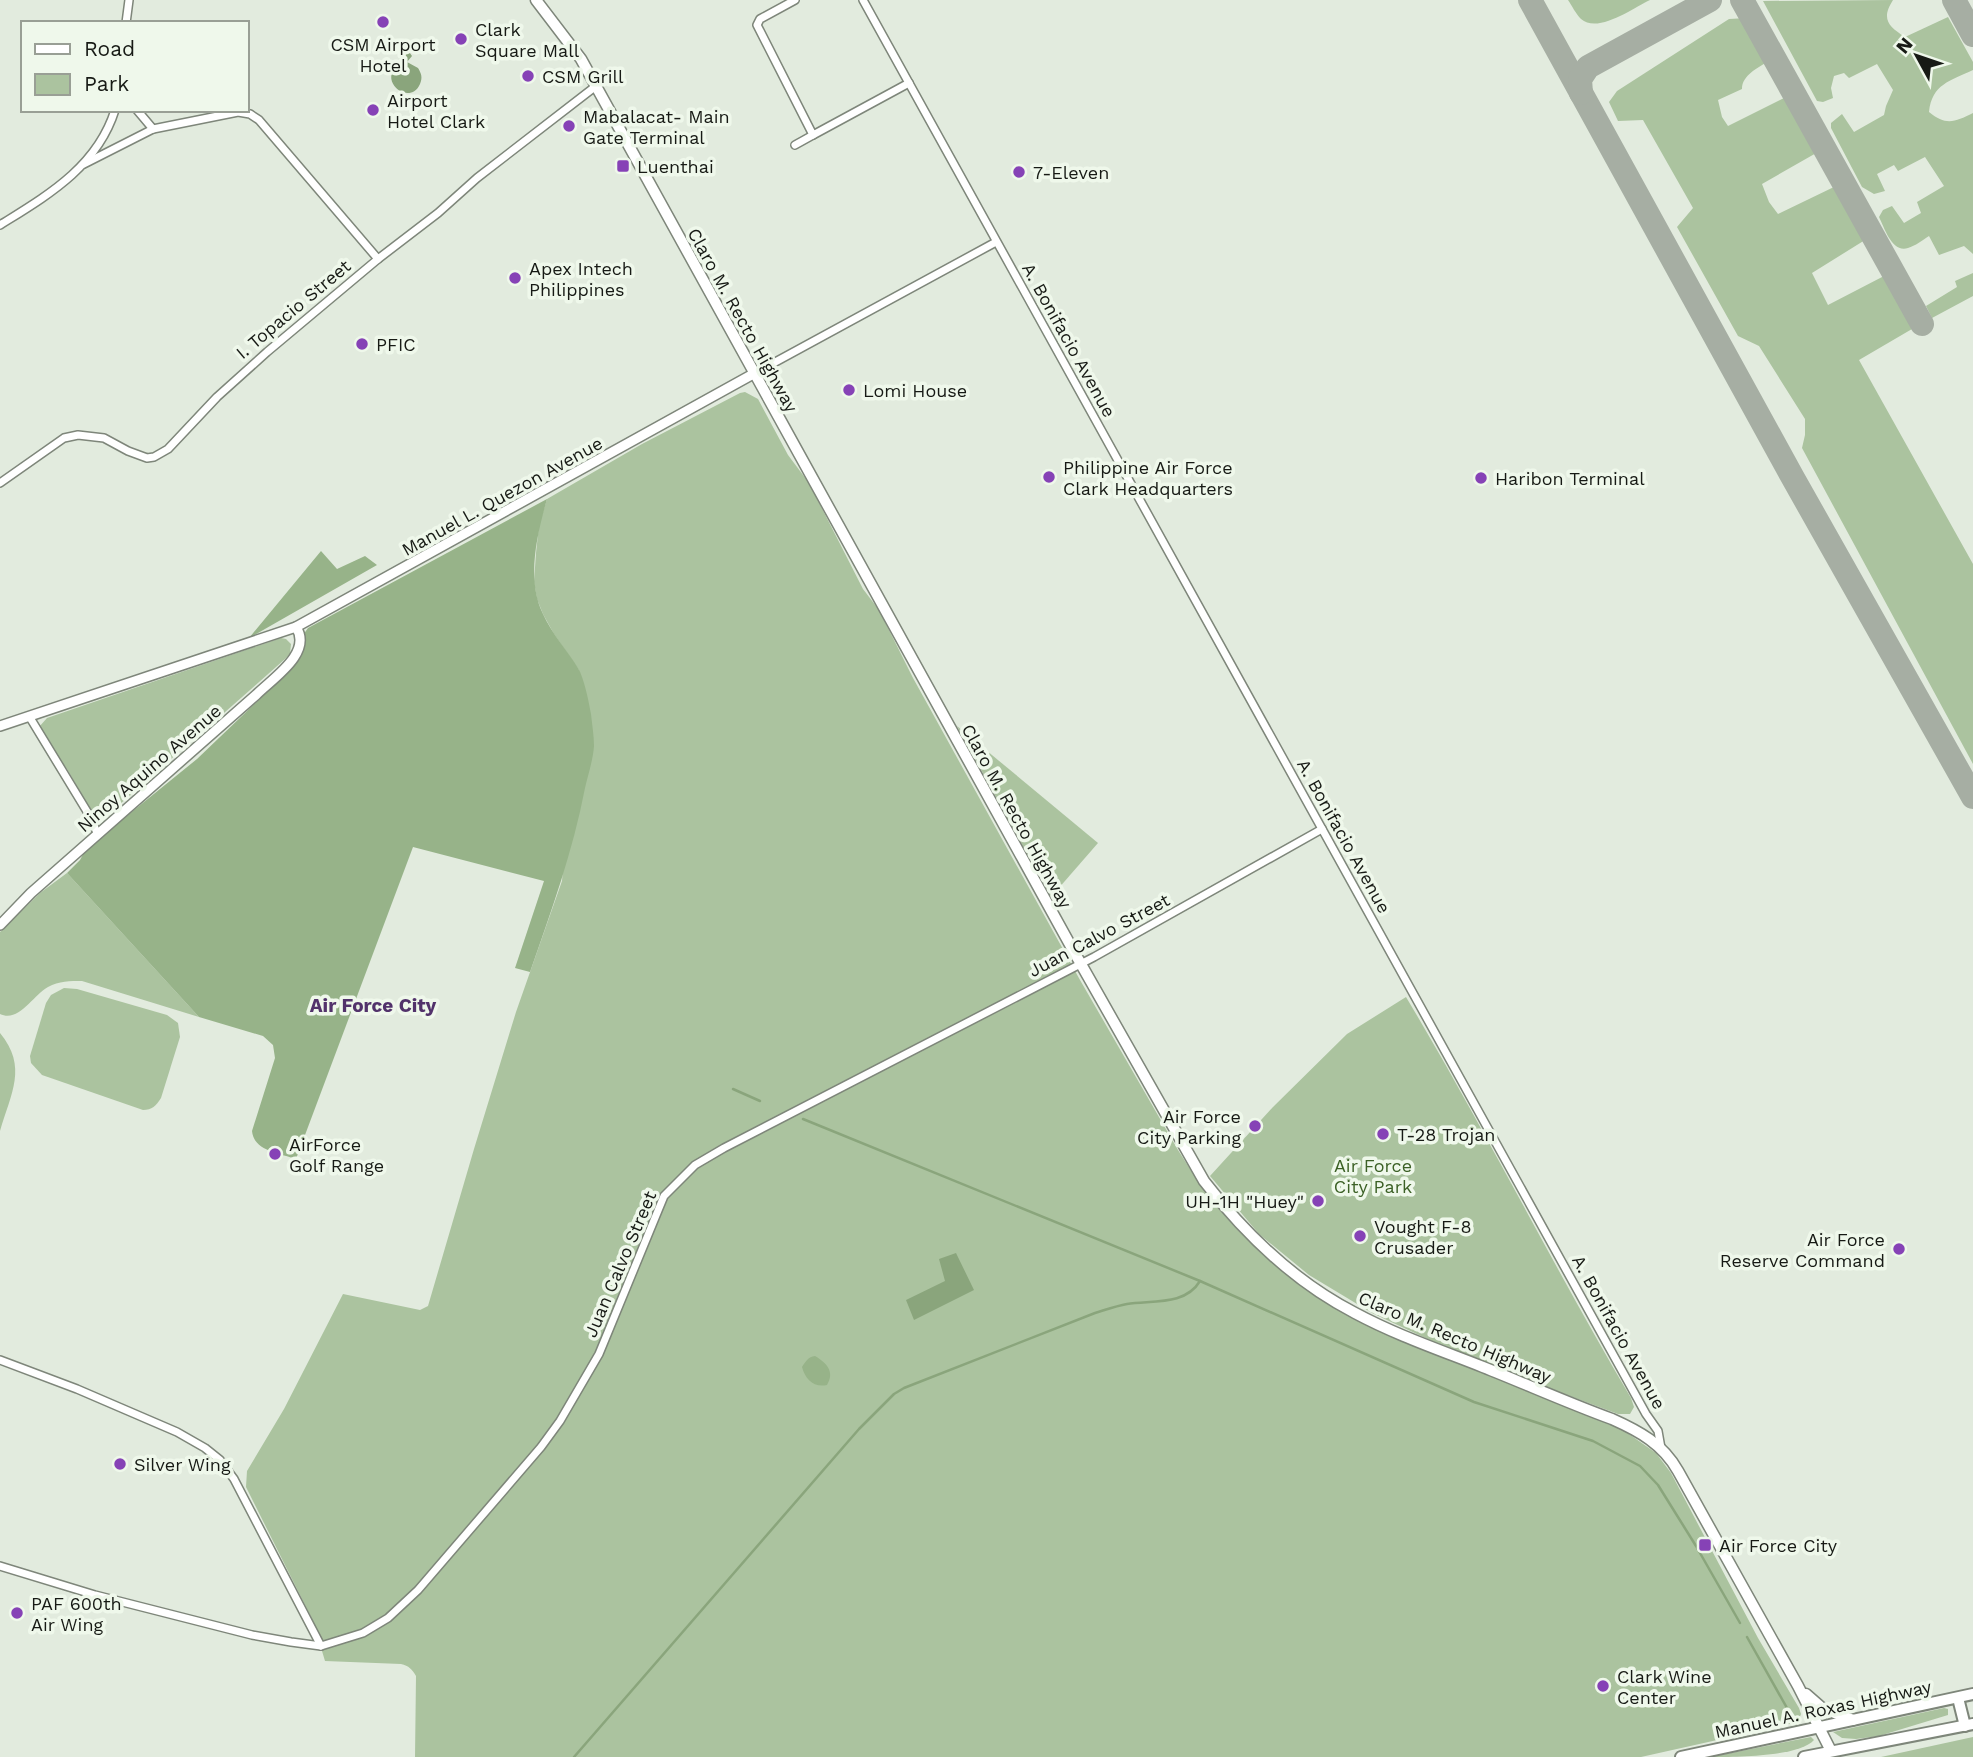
<svg xmlns="http://www.w3.org/2000/svg" width="1973" height="1757" font-family="'Work Sans',sans-serif">
<style>
.green{fill:#abc39f}
.forest{fill:#97b389}
.water{fill:#8aa57c}
.lines{fill:none;stroke-linecap:round;stroke-linejoin:round}
.stream{stroke:#8aa57c;stroke-width:2.5}
.taxiway{stroke:#a6aea3;stroke-width:24}
.minor-casing{stroke:#7e867a;stroke-width:10}
.tertiary-casing{stroke:#7e867a;stroke-width:12}
.secondary-casing{stroke:#7e867a;stroke-width:13}
.primary-casing{stroke:#7e867a;stroke-width:14}
.minor{stroke:#fff;stroke-width:7}
.tertiary{stroke:#fff;stroke-width:9}
.secondary{stroke:#fff;stroke-width:10}
.primary{stroke:#fff;stroke-width:10}
.poi-dot{fill:#8642b6;stroke:#eff8eb;stroke-width:2.5}
.labels{text-anchor:middle;dominant-baseline:central;stroke-width:7;stroke-linejoin:round;paint-order:stroke}
.poi-label{font-size:18px;fill:#171a15;stroke:#eff8eb;text-anchor:start}
.street-label{font-size:18px;fill:#171a15;stroke:#eff8eb}
.park-label{font-size:18px;fill:#3c6126;stroke:#eff8eb}
.neighbourhood-label{font-size:19px;font-weight:bold;fill:#52326b;stroke:#eff8eb}
</style>
<rect width="100%" height="100%" fill="#e2ebde"/>
<g class="green">
<path d="M 1568,0 L 1650,0 C 1633,8 1598,34 1581,19 C 1576,14 1572,6 1568,0 Z"/>
<path d="M 1893,0 C 1881,19 1888,26 1905,37 L 1948,17 L 1973,62 L 1973,70 C 1950,81 1932,84 1929,112 C 1946,126 1955,122 1973,113 L 1973,254 L 1964,246 L 1939,255 L 1929,236 C 1923,240 1915,246 1908,248 C 1892,253 1885,229 1879,217 L 1883,210 L 1892,206 L 1904,223 L 1921,213 L 1917,202 L 1944,186 L 1925,157 L 1898,171 L 1894,165 L 1877,174 L 1885,191 L 1874,194 L 1862,187 L 1831,128 L 1831,123 L 1842,114 L 1854,132 L 1884,115 L 1886,106 L 1893,90 L 1877,64 L 1849,78 L 1844,73 L 1834,76 L 1831,88 L 1833,98 L 1823,102 L 1817,101 L 1763,1 Z"/>
<path d="M 1747,18 L 1770,60 C 1758,68 1742,75 1742,89 L 1718,100 L 1722,117 L 1728,126 L 1788,96 L 1818,152 L 1762,184 L 1769,202 L 1778,214 L 1836,186 L 1865,240 L 1812,273 L 1828,305 L 1884,276 L 1912,329 L 1859,360 L 1973,564 L 1973,764 L 1802,448 L 1805,435 L 1805,419 L 1759,346 L 1738,336 L 1677,227 L 1693,208 L 1643,120 L 1618,121 L 1609,102 L 1617,91 L 1729,19 Z"/>
<polygon points="1973,273 1973,296 1932,318 1926,306 1957,287 1955,281"/>
<path d="M 745,392 L 758,399 L 788,455 L 809,483 L 863,589 L 879,610 L 913,678 L 1080,980 L 1178,1150 L 1197,1180 L 1216,1205 L 1234,1226 L 1263,1255 L 1322,1300 L 1357,1318 L 1454,1361 L 1600,1419 L 1626,1432 L 1656,1453 L 1671,1473 L 1758,1638 L 1799,1708 L 1801,1714 L 1798,1722 L 1641,1757 L 415,1757 L 416,1676 C 412,1669 409,1666 401,1664 L 325,1661 L 313,1621 L 246,1487 L 247,1471 L 284,1409 L 343,1294 L 420,1310 L 428,1306 L 474,1149 L 516,1012 L 562,881 L 579,670 L 554,634 L 543,614 L 537,599 L 534,582 L 536,553 L 539,525 L 547,499 L 642,444 L 740,393 Z"/>
<polygon points="281,638 286,639 291,644 290,654 285,659 216,720 194,733 167,764 106,816 98,816 92,812 67,769 41,734 39,727 47,718"/>
<polygon points="957,726 1098,843 1051,897"/>
<path d="M 67,873 L 199,1017 L 82,981 C 70,981 59,981 48,987 C 33,995 19,1023 0,1014 L 0,932 L 40,893 Z"/>
<path d="M 64,988 L 77,989 L 167,1015 L 178,1023 L 180,1037 L 161,1098 C 156,1106 152,1110 143,1110 L 42,1075 L 31,1063 L 30,1056 L 46,1003 L 51,995 Z"/>
<path d="M 1406,997 C 1485,1129 1553,1266 1631,1398 L 1634,1407 L 1630,1414 L 1618,1414 L 1466,1357 L 1372,1313 L 1309,1275 L 1259,1234 L 1210,1176 L 1273,1107 L 1347,1034 Z"/>
<path d="M 0,1033 C 28,1067 11,1093 0,1131 Z"/>
<polygon points="1944,1708 1948,1709 1948,1715 1879,1736 1856,1739 1842,1738 1833,1732"/>
<path d="M 1811,1737 L 1814,1740 C 1799,1757 1734,1757 1711,1757 Z"/>
<polygon points="1973,1737 1973,1757 1881,1757"/>
</g>
<g class="forest">
<path d="M 547,499 C 537,535 526,579 543,614 C 552,634 567,650 578,668 C 584,678 589,702 591,714 C 592,724 594,736 594,746 C 593,760 588,775 585,788 C 573,851 551,912 530,972 L 515,968 L 544,881 L 413,847 L 296,1159 C 279,1153 254,1151 252,1131 L 275,1058 L 273,1045 L 263,1036 L 199,1017 L 67,873 L 80,860 L 86,849 L 197,759 L 290,670 L 302,655 L 303,635 L 308,628 Z"/>
<polygon points="321,551 337,569 365,556 377,565 249,638"/>
<path d="M 815,1356 C 827,1363 835,1372 827,1385 C 814,1388 805,1379 802,1367 C 806,1361 808,1357 815,1356 Z"/>
</g>
<g class="water">
<path d="M 407,49 L 412,56 L 407,62 L 418,68 C 421,73 423,77 420,84 C 409,109 372,76 404,62 L 399,59 L 400,52 L 403,50 Z"/>
<polygon points="956,1253 974,1290 914,1320 906,1300 945,1281 939,1259"/>
</g>
<g class="lines">
<g class="stream">
<polyline points="733,1089 760,1101"/>
<polyline points="803,1119 1200,1281"/>
<polyline points="1747,1637 1796,1724"/>
<path d="M 574,1757 L 859,1429 L 894,1394 L 904,1388 L 1095,1313 C 1105,1310 1116,1306 1127,1304 C 1152,1300 1185,1306 1200,1281 L 1474,1402 L 1593,1441 L 1640,1466 L 1658,1485 L 1696,1546 L 1740,1623"/>
</g>
<g class="taxiway">
<polyline points="1530,0 1793,478 1973,797"/>
<polyline points="1742,0 1922,324"/>
<polyline points="1954,0 1973,35"/>
<polyline points="1581,93 1580,79 1588,67 1710,0"/>
</g>
<defs>
<g id="minor">
<polyline points="795,0 760,19 757,25 813,135 909,83"/>
<polyline points="863,0 1646,1414 1658,1431 1661,1448"/>
<polyline points="126,23 129,0"/>
<polyline points="137,110 153,129"/>
<polyline points="795,145 813,135"/>
<polyline points="84,164 153,129 238,112 250,114 259,120 378,259"/>
<path d="M 0,225 C 48,195 97,167 115,110"/>
<polyline points="755,373 996,242"/>
<polyline points="0,483 64,438 78,435 104,438 128,451 147,458 154,457 168,449 217,397 267,352 378,259 438,213 477,178 596,86"/>
<polyline points="29,716 91,818 97,833"/>
<polyline points="0,1360 77,1389 177,1432 205,1448 220,1460 234,1479 321,1646"/>
<polyline points="0,1566 95,1595 252,1635 291,1642 321,1646 363,1633 388,1618 418,1590 541,1447 560,1421 599,1354 664,1196 695,1165 724,1148 1094,957 1322,829"/>
</g>
<g id="tertiary">
<polyline points="0,726 296,627 755,373"/>
<path d="M 0,925 L 31,893 L 256,695 C 273,678 313,653 296,627"/>
</g>
<g id="secondary">
<path d="M 536,0 L 581,59 L 1073,950 L 1204,1181 C 1245,1234 1295,1282 1355,1313 C 1396,1335 1440,1350 1483,1367 C 1526,1384 1568,1403 1612,1419 C 1639,1431 1663,1444 1678,1471 L 1798,1686 L 1831,1751"/>
<polyline points="1806,1694 1822,1708 1853,1720"/>
</g>
<g id="primary">
<polyline points="1958,1698 1965,1726"/>
<polyline points="1681,1757 1973,1694"/>
<polyline points="1804,1757 1973,1724"/>
</g>
</defs>
<use href="#minor" class="minor-casing"/>
<use href="#tertiary" class="tertiary-casing"/>
<use href="#secondary" class="secondary-casing"/>
<use href="#primary" class="primary-casing"/>
<use href="#minor" class="minor"/>
<use href="#tertiary" class="tertiary"/>
<use href="#secondary" class="secondary"/>
<use href="#primary" class="primary"/>
</g>
<g class="poi-dot">
<circle cx="383" cy="22" r="7"/>
<circle cx="461" cy="39" r="7"/>
<circle cx="528" cy="76" r="7"/>
<circle cx="373" cy="110" r="7"/>
<circle cx="569" cy="126" r="7"/>
<rect x="616" y="159" width="14" height="14" rx="3.5"/>
<circle cx="1019" cy="172" r="7"/>
<circle cx="515" cy="278" r="7"/>
<circle cx="362" cy="344" r="7"/>
<circle cx="849" cy="390" r="7"/>
<circle cx="1049" cy="477" r="7"/>
<circle cx="1481" cy="478" r="7"/>
<circle cx="1255" cy="1126" r="7"/>
<circle cx="1383" cy="1134" r="7"/>
<circle cx="275" cy="1154" r="7"/>
<circle cx="1318" cy="1201" r="7"/>
<circle cx="1360" cy="1236" r="7"/>
<circle cx="1899" cy="1249" r="7"/>
<circle cx="120" cy="1464" r="7"/>
<rect x="1698" y="1538" width="14" height="14" rx="3.5"/>
<circle cx="17" cy="1613" r="7"/>
<circle cx="1603" cy="1686" r="7"/>
</g>
<g class="labels">
<g class="poi-label">
<text x="475" y="29">Clark<tspan x="475" dy="21">Square Mall</tspan></text>
<text x="383" y="44" text-anchor="middle">CSM Airport<tspan x="383" dy="21">Hotel</tspan></text>
<text x="542" y="76">CSM Grill</text>
<text x="387" y="100">Airport<tspan x="387" dy="21">Hotel Clark</tspan></text>
<text x="583" y="116">Mabalacat- Main<tspan x="583" dy="21">Gate Terminal</tspan></text>
<text x="637" y="166">Luenthai</text>
<text x="1033" y="172">7-Eleven</text>
<text x="529" y="268">Apex Intech<tspan x="529" dy="21">Philippines</tspan></text>
<text x="376" y="344">PFIC</text>
<text x="863" y="390">Lomi House</text>
<text x="1063" y="467">Philippine Air Force<tspan x="1063" dy="21">Clark Headquarters</tspan></text>
<text x="1495" y="478">Haribon Terminal</text>
<text x="1241" y="1116" text-anchor="end">Air Force<tspan x="1241" dy="21">City Parking</tspan></text>
<text x="1397" y="1134">T-28 Trojan</text>
<text x="289" y="1144">AirForce<tspan x="289" dy="21">Golf Range</tspan></text>
<text x="1304" y="1201" text-anchor="end">UH-1H "Huey"</text>
<text x="1374" y="1226">Vought F-8<tspan x="1374" dy="21">Crusader</tspan></text>
<text x="1885" y="1239" text-anchor="end">Air Force<tspan x="1885" dy="21">Reserve Command</tspan></text>
<text x="134" y="1464">Silver Wing</text>
<text x="1719" y="1545">Air Force City</text>
<text x="31" y="1603">PAF 600th<tspan x="31" dy="21">Air Wing</tspan></text>
<text x="1617" y="1676">Clark Wine<tspan x="1617" dy="21">Center</tspan></text>
</g>
<g class="street-label">
<text transform="translate(293 309) rotate(-40)">I. Topacio Street</text>
<text transform="translate(743 320) rotate(61)">Claro M. Recto Highway</text>
<text transform="translate(1069 340) rotate(61)">A. Bonifacio Avenue</text>
<text transform="translate(502 496) rotate(-29)">Manuel L. Quezon Avenue</text>
<text transform="translate(149 768) rotate(-41)">Ninoy Aquino Avenue</text>
<text transform="translate(1017 816) rotate(61)">Claro M. Recto Highway</text>
<text transform="translate(1344 836) rotate(61)">A. Bonifacio Avenue</text>
<text transform="translate(1099 935) rotate(-28)">Juan Calvo Street</text>
<text transform="translate(620 1264) rotate(-67)">Juan Calvo Street</text>
<text transform="translate(1619 1332) rotate(61)">A. Bonifacio Avenue</text>
<text transform="translate(1455 1337) rotate(23)">Claro M. Recto Highway</text>
<text transform="translate(1823 1709) rotate(-12)">Manuel A. Roxas Highway</text>
</g>
<g class="park-label">
<text x="1373" y="1165">Air Force<tspan x="1373" dy="21">City Park</tspan></text>
</g>
<g class="neighbourhood-label">
<text x="373" y="1005">Air Force City</text>
</g>
</g>
<rect x="21" y="21" width="228" height="91" fill="#eff8eb" stroke="#999f95" stroke-width="2"/>
<rect x="35" y="44" width="35" height="10" fill="#ffffff" stroke="#999f95" stroke-width="2"/>
<text x="84" y="56" font-size="21" fill="#171a15">Road</text>
<rect x="35" y="74" width="35" height="21" fill="#abc39f" stroke="#999f95" stroke-width="2"/>
<text x="84" y="91" font-size="21" fill="#171a15">Park</text>
<g transform="translate(1917 56) rotate(310)" stroke="#eff8eb" stroke-width="5" paint-order="stroke">
<path d="M0-5L12 26L0 18L-12 26Z" fill="#171a15"/>
<text y="-10" font-size="19" font-weight="bold" text-anchor="middle" fill="#171a15">N</text>
</g>
</svg>
